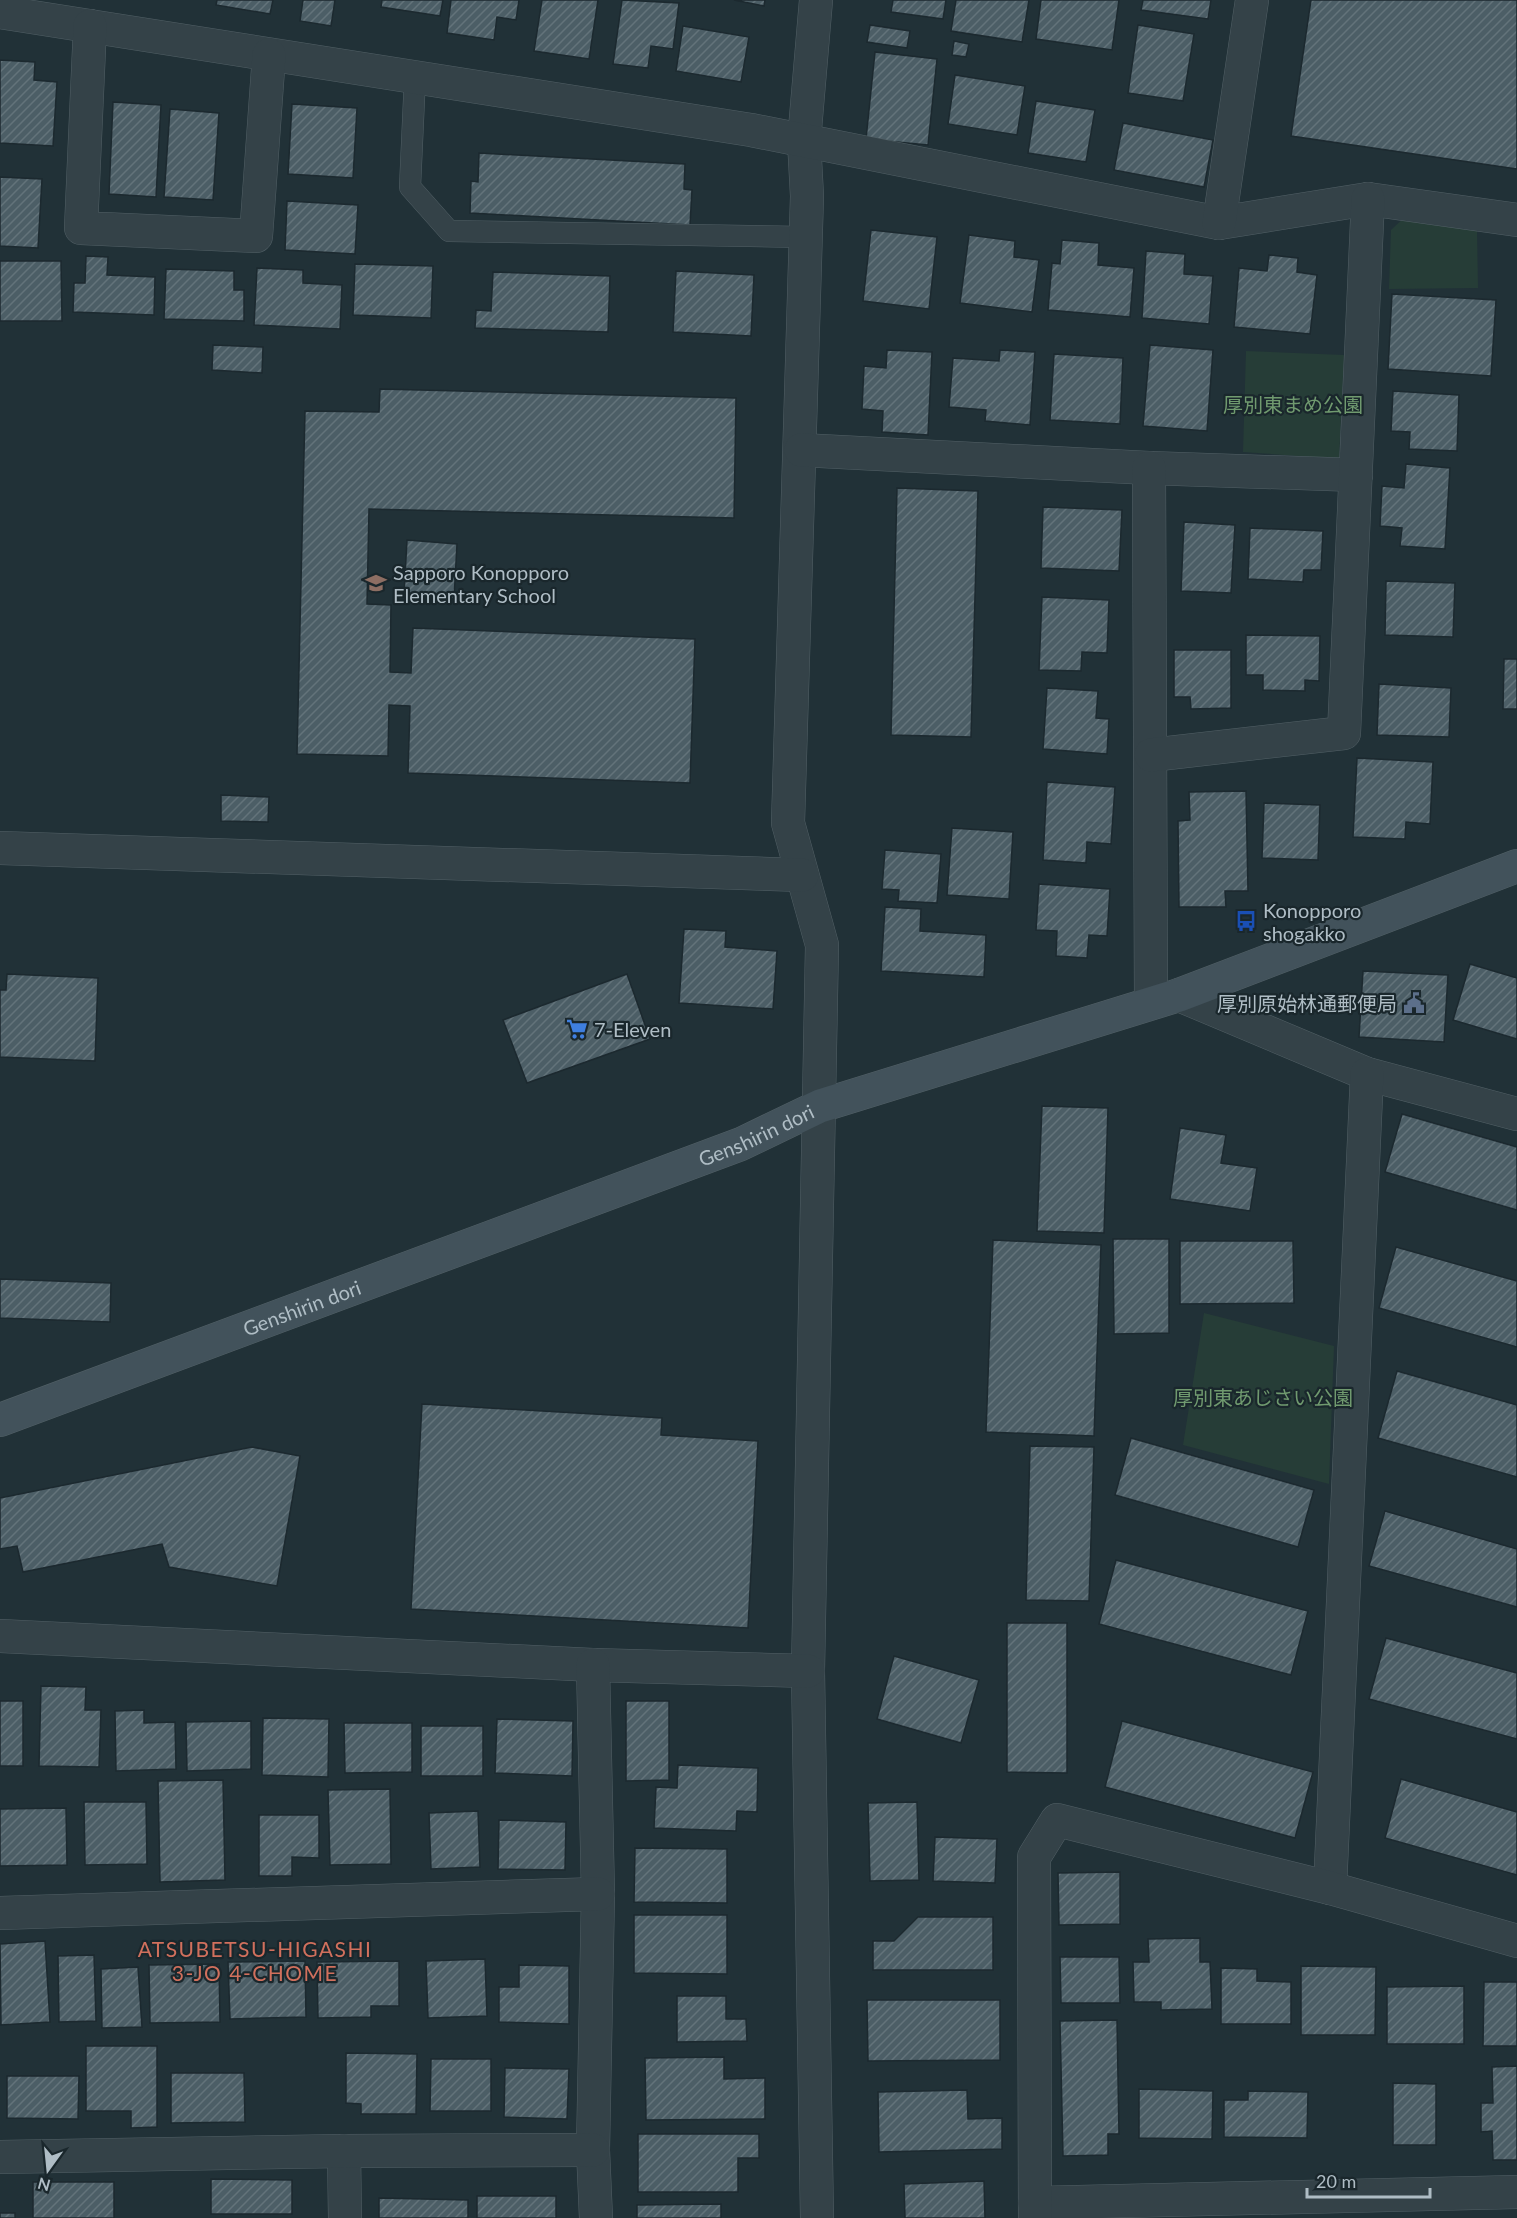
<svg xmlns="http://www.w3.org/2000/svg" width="1517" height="2218" font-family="Lato,'Noto Sans JP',sans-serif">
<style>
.green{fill:#263d37}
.building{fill:url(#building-hatch);stroke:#1c292f;stroke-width:1.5}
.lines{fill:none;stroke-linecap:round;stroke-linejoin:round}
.lane-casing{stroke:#526066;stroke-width:22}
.street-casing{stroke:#526066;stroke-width:34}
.secondary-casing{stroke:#526066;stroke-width:34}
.lane{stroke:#344248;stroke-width:21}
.street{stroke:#344248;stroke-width:33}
.secondary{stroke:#42525b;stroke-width:33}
.labels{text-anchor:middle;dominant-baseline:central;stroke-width:4.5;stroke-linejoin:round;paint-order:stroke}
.park-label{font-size:20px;fill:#709a6f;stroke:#1a272c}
.poi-label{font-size:20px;fill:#afbdc5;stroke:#1a272c;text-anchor:start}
.street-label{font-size:20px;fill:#afbdc5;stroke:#1a272c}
.neighbourhood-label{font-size:21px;letter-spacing:1.5px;fill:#d1705d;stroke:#1a272c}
</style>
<defs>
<pattern id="building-hatch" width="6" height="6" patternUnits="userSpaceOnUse" patternTransform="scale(1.5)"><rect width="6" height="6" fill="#4c5e66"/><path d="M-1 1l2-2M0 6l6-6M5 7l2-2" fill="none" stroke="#63737a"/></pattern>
</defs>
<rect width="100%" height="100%" fill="#213137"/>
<g class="green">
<polygon points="1405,217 1477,228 1478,288 1389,289 1391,230"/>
<polygon points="1246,351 1344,355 1339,459 1243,452"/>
<polygon points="1204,1313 1334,1346 1329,1484 1183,1445"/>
</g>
<g class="building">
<polygon points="217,0 273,0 270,14 216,5"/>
<polygon points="303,0 335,0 331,26 300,21"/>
<polygon points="382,0 443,0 440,16 381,7"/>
<polygon points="451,0 519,0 516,20 497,17 494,40 447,33"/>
<polygon points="542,0 598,0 589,59 534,51"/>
<polygon points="622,0 679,3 673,49 651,46 648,68 613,64"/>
<polygon points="734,0 765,0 764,6"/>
<polygon points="893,0 946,0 943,19 891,12"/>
<polygon points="956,0 1029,0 1022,42 951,31"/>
<polygon points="1041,0 1119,0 1112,50 1036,39"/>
<polygon points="1143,0 1211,0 1208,19 1141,10"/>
<polygon points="1311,0 1517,0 1517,169 1291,136"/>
<polygon points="870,25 910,31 907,48 867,42"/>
<polygon points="1138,25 1194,34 1183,101 1128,93"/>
<polygon points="683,26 749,37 741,82 676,71"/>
<polygon points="954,41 969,44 966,57 952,55"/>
<polygon points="875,52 937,59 928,145 866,139"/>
<polygon points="0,60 35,62 34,80 57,82 53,146 0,143"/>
<polygon points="955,75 1025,86 1017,135 948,124"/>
<polygon points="1036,101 1095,110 1086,162 1028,153"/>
<polygon points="113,102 161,105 156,197 109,194"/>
<polygon points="292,104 357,108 353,178 288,174"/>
<polygon points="170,109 219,113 213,200 164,197"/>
<polygon points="1123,123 1213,140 1204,187 1114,170"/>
<polygon points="479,153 685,164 684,189 692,190 690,225 470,213 471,181 478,182"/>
<polygon points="0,177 42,179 38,248 0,246"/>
<polygon points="287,201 358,205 355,254 285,250"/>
<polygon points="871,230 937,237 929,309 863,301"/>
<polygon points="969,235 1015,241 1014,257 1039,260 1032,312 960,303"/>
<polygon points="1062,240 1099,243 1098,265 1134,268 1130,317 1048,310 1052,263 1060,264"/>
<polygon points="1146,251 1185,254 1184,274 1213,276 1209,324 1142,318"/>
<polygon points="1269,255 1298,258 1297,272 1317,275 1310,334 1234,327 1239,268 1267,271"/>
<polygon points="86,256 108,257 107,275 155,277 154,315 73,312 74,283 85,283"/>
<polygon points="0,261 61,261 62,321 0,321"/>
<polygon points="355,264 433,266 431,318 353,315"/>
<polygon points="257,268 303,270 303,283 342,285 340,329 254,325"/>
<polygon points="166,269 234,271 234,290 244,290 244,321 164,319"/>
<polygon points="676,271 754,275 751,336 673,332"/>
<polygon points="493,272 610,276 608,332 475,328 476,310 491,311"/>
<polygon points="1392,294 1496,300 1491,376 1388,369"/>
<polygon points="213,345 263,347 262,373 212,370"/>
<polygon points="1150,345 1213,350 1207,431 1143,426"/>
<polygon points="887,350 932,352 928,435 882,432 883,411 862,409 864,366 886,368"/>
<polygon points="1000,350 1035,352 1030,425 985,421 986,410 949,407 953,358 999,361"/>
<polygon points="1054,354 1123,358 1120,424 1050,420"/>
<polygon points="380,389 736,398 734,518 369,509 367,604 391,605 390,672 411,673 413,628 695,639 690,783 408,773 410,706 389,705 388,756 297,754 305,411 379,412"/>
<polygon points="1393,391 1459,395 1457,451 1409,449 1410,432 1391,431"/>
<polygon points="1406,464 1450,468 1445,549 1400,546 1402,528 1380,526 1382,486 1404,488"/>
<polygon points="897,488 978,491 971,737 891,735"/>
<polygon points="1043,507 1122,510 1119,571 1041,568"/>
<polygon points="1184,522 1235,525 1231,593 1181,591"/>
<polygon points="1250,528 1323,531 1321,570 1304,570 1303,582 1248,579"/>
<polygon points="407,540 457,544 454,599 404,594"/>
<polygon points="1386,581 1455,583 1453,637 1385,635"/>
<polygon points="1042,597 1109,600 1107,653 1082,652 1081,671 1039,670"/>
<polygon points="1246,635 1320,636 1319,681 1305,680 1305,691 1263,690 1263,675 1246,675"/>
<polygon points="1174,650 1231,650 1231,708 1191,709 1190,697 1174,697"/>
<polygon points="1504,659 1517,659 1517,709 1503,709"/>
<polygon points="1379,684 1451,688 1449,737 1377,735"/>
<polygon points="1047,688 1098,691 1096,718 1109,719 1107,754 1043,749"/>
<polygon points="1357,758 1433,762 1430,824 1406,822 1405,839 1353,837"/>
<polygon points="1047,782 1115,787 1111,844 1087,842 1086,863 1043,860"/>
<polygon points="1246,791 1248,891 1225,891 1226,907 1179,907 1178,821 1190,820 1189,792"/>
<polygon points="221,795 269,797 268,822 221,821"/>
<polygon points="1264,803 1320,805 1318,860 1262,858"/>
<polygon points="952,828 1013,832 1009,899 947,895"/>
<polygon points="885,850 941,854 937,903 898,901 899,890 882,889"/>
<polygon points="1039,884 1110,889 1107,936 1089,935 1087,958 1056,956 1057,931 1036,930"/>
<polygon points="885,907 921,909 920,931 986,935 984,977 881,971"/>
<polygon points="684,929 726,931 725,947 777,951 773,1009 679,1003"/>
<polygon points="1470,964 1517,978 1517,1039 1453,1020"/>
<polygon points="1363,971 1448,975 1444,1042 1359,1037"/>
<polygon points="7,974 98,978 95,1061 0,1057 0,990 6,990"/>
<polygon points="627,974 650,1039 527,1083 503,1020"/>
<polygon points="1042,1106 1108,1108 1104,1233 1037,1231"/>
<polygon points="1402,1114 1517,1147 1517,1210 1385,1172"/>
<polygon points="1180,1128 1226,1135 1221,1163 1257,1168 1250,1211 1170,1199"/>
<polygon points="1113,1239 1169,1239 1169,1333 1114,1334"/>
<polygon points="993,1240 1101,1245 1094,1436 986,1432"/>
<polygon points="1180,1241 1293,1241 1294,1303 1180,1304"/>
<polygon points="1396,1247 1517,1281 1517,1347 1379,1308"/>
<polygon points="0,1279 111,1283 110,1322 0,1318"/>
<polygon points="1397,1371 1517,1405 1517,1477 1378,1438"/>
<polygon points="422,1404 662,1418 661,1435 758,1441 748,1628 411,1609"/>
<polygon points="1131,1438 1314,1490 1298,1547 1115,1495"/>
<polygon points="1030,1446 1094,1447 1089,1601 1026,1600"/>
<polygon points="252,1447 300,1456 277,1586 169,1567 162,1544 23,1572 17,1546 0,1549 0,1498"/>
<polygon points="1385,1511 1517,1549 1517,1607 1369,1566"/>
<polygon points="1116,1560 1308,1611 1291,1675 1099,1624"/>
<polygon points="1007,1623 1067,1623 1067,1773 1007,1772"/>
<polygon points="1386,1638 1517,1673 1517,1739 1369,1699"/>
<polygon points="894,1656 979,1680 961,1743 877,1719"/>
<polygon points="41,1686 86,1687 85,1710 101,1710 99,1767 39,1766"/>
<rect x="0" y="1701" width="23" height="65"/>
<polygon points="626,1701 669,1701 669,1780 626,1781"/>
<polygon points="144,1710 144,1723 175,1722 176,1769 116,1771 115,1711"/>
<polygon points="263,1718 329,1719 328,1777 262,1775"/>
<polygon points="497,1719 573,1721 572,1776 495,1773"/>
<polygon points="251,1721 251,1769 187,1771 186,1722"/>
<polygon points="1122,1721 1313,1772 1295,1838 1105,1787"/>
<polygon points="344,1723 412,1723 412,1772 345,1773"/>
<rect x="421" y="1726" width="62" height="50"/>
<polygon points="678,1765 758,1768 757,1812 737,1811 736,1831 654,1828 656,1787 677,1788"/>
<polygon points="1401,1779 1517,1812 1517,1875 1385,1838"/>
<polygon points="223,1780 225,1880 160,1882 158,1781"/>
<polygon points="390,1789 391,1864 330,1865 328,1790"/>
<polygon points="84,1802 146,1802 147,1864 85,1865"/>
<polygon points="917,1802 919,1880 870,1881 868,1803"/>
<polygon points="66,1808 67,1865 0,1866 0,1809"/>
<polygon points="478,1811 480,1867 431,1869 429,1813"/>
<polygon points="259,1815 319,1815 319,1858 292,1857 292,1876 259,1876"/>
<polygon points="499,1820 566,1822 565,1870 498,1869"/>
<polygon points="935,1837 997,1839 995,1883 933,1881"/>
<polygon points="635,1848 727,1849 727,1903 634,1902"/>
<polygon points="1120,1872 1120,1924 1059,1925 1058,1873"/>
<polygon points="634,1915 727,1915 727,1974 634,1973"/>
<polygon points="918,1917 993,1917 993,1970 873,1970 873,1941 894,1941"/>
<polygon points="1200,1938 1200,1962 1210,1962 1212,2009 1161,2010 1161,2002 1134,2002 1133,1962 1149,1962 1148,1939"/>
<polygon points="45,1941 50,2022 1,2025 0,1944"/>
<polygon points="94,1955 96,2021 59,2022 58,1956"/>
<polygon points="1060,1957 1119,1957 1120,2003 1061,2003"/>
<polygon points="485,1959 487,2016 428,2018 426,1961"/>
<polygon points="305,1961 306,2017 230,2019 228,1962"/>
<polygon points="399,1961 399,2006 371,2006 371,2017 318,2018 317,1962"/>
<polygon points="219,1964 220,2022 150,2023 149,1965"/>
<polygon points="519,1965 569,1966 569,2024 499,2022 499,1987 519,1987"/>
<polygon points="1301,1966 1376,1967 1375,2035 1301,2035"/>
<polygon points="138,1967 142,2027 102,2028 101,1969"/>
<polygon points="1221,1968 1257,1969 1257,1981 1291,1982 1291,2024 1221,2024"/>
<polygon points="1484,1982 1517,1982 1517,2046 1483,2046"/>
<polygon points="1464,1986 1464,2044 1387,2044 1387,1987"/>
<polygon points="677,1996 726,1996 726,2019 746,2019 747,2041 677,2042"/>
<polygon points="867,2000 1000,2000 1000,2060 868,2061"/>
<polygon points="1117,2020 1119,2134 1108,2134 1108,2155 1063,2156 1060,2021"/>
<polygon points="86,2046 157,2046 157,2127 131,2128 131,2111 86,2111"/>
<polygon points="346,2053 417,2054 416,2114 361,2114 361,2104 346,2103"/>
<polygon points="724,2057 724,2079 765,2078 765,2119 646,2120 645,2058"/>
<polygon points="431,2059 491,2059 491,2111 430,2111"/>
<polygon points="1517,2066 1517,2160 1493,2160 1492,2131 1481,2132 1481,2103 1493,2103 1492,2067"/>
<polygon points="505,2068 569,2069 567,2119 504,2117"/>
<polygon points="171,2073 244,2073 245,2122 171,2123"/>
<polygon points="7,2076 79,2076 78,2119 7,2118"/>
<polygon points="1393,2083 1436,2084 1436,2145 1393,2145"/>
<polygon points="1139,2089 1213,2091 1212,2139 1139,2138"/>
<polygon points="967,2090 968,2119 1002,2118 1002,2149 879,2152 878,2092"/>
<polygon points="1248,2091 1308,2092 1307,2138 1224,2137 1224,2100 1248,2100"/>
<polygon points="638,2134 759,2134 759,2158 738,2158 738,2192 638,2192"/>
<polygon points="211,2179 292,2180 292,2214 211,2214"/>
<polygon points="984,2181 985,2218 905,2218 904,2184"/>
<rect x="33" y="2182" width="81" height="36"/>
<rect x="477" y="2196" width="79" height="22"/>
<polygon points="379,2198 468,2200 468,2218 379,2218"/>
<polygon points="721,2204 721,2218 637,2218 637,2205"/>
<rect x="0" y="2213" width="15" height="5"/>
</g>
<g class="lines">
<defs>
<polyline id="lane" points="415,77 410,187 449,231 805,237"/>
<g id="street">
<polyline points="816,0 804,141 807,196 788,823 822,945 808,1671 817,2218"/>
<polyline points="0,12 751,130 1219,223 1368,199 1517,220"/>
<polyline points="90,26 81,228 256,236 269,55"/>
<polyline points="1219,223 1252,0"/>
<polyline points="801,450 1149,468 1356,475"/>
<polyline points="1149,468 1151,1002"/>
<polyline points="1151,755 1344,733 1368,199"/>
<polyline points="0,848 802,875"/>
<polyline points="1179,995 1367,1074 1517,1114"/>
<polyline points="0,1636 593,1665 808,1671"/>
<polyline points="593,1665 598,1894 593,2150 596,2218"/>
<polyline points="1330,1888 1367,1074"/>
<polyline points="0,1913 598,1894"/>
<polyline points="344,2151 345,2218"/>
<polyline points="0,2157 344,2151 593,2150"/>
<polyline points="1035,2203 1517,2192"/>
<polyline points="1035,2218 1034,1857 1057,1820 1330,1888 1517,1941"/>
</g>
<g id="secondary">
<path id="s1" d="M 0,1420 L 741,1144 L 820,1106 L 1179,995 L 1517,866"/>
</g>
</defs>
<use href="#lane" class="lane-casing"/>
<use href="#street" class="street-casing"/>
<use href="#secondary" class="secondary-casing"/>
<use href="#lane" class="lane"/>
<use href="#street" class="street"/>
<use href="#secondary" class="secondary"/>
</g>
<defs>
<symbol id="school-bare" viewBox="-9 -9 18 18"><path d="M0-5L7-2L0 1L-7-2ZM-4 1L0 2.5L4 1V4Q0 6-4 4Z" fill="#8d6e63" stroke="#1a272c" stroke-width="2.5" paint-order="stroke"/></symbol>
<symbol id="bus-bare" viewBox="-9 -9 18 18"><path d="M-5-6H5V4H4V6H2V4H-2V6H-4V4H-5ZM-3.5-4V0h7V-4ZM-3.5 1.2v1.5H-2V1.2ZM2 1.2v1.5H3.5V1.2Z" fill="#1a4fb4" stroke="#1a272c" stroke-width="2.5" paint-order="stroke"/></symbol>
<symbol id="civic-bare" viewBox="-9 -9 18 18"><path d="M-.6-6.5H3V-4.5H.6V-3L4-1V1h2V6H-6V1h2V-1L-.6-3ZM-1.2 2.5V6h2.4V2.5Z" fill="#5c6f8a" stroke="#1a272c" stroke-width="2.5" paint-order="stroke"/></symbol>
<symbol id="supermarket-bare" viewBox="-9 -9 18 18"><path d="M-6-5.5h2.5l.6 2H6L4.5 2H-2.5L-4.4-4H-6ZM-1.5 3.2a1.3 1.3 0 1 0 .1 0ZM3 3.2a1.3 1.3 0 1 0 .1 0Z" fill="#3f7fe0" stroke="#1a272c" stroke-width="2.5" paint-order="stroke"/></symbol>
</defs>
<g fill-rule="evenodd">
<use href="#school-bare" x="361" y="568" width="30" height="30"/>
<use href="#bus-bare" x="1231" y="906" width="30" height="30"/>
<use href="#civic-bare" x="1399" y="988" width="30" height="30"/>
<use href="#supermarket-bare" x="562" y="1014" width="30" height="30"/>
</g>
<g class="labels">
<g class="park-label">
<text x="1293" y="404">厚別東まめ公園</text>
<text x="1263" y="1397">厚別東あじさい公園</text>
</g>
<g class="poi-label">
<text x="393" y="572">Sapporo Konopporo<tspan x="393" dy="23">Elementary School</tspan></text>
<text x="1263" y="910">Konopporo<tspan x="1263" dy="23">shogakko</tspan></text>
<text x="1397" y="1003" text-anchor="end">厚別原始林通郵便局</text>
<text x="594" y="1029">7-Eleven</text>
</g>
<g class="street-label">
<text stroke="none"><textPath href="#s1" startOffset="808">Genshirin dori</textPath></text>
<text stroke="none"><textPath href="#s1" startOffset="322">Genshirin dori</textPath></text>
</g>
<g class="neighbourhood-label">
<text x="255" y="1948">ATSUBETSU-HIGASHI<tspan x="255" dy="24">3-JO 4-CHOME</tspan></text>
</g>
</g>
<g transform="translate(48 2170) rotate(195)" stroke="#1a272c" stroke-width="4.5" paint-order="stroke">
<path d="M0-4.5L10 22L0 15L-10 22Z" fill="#afbdc5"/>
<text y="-9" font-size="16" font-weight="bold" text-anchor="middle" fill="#afbdc5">N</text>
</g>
<path d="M1307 2188v9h123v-9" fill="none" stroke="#afbdc5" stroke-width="3"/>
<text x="1316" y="2188" font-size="18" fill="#afbdc5" stroke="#1a272c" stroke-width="4.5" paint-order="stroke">20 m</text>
</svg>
